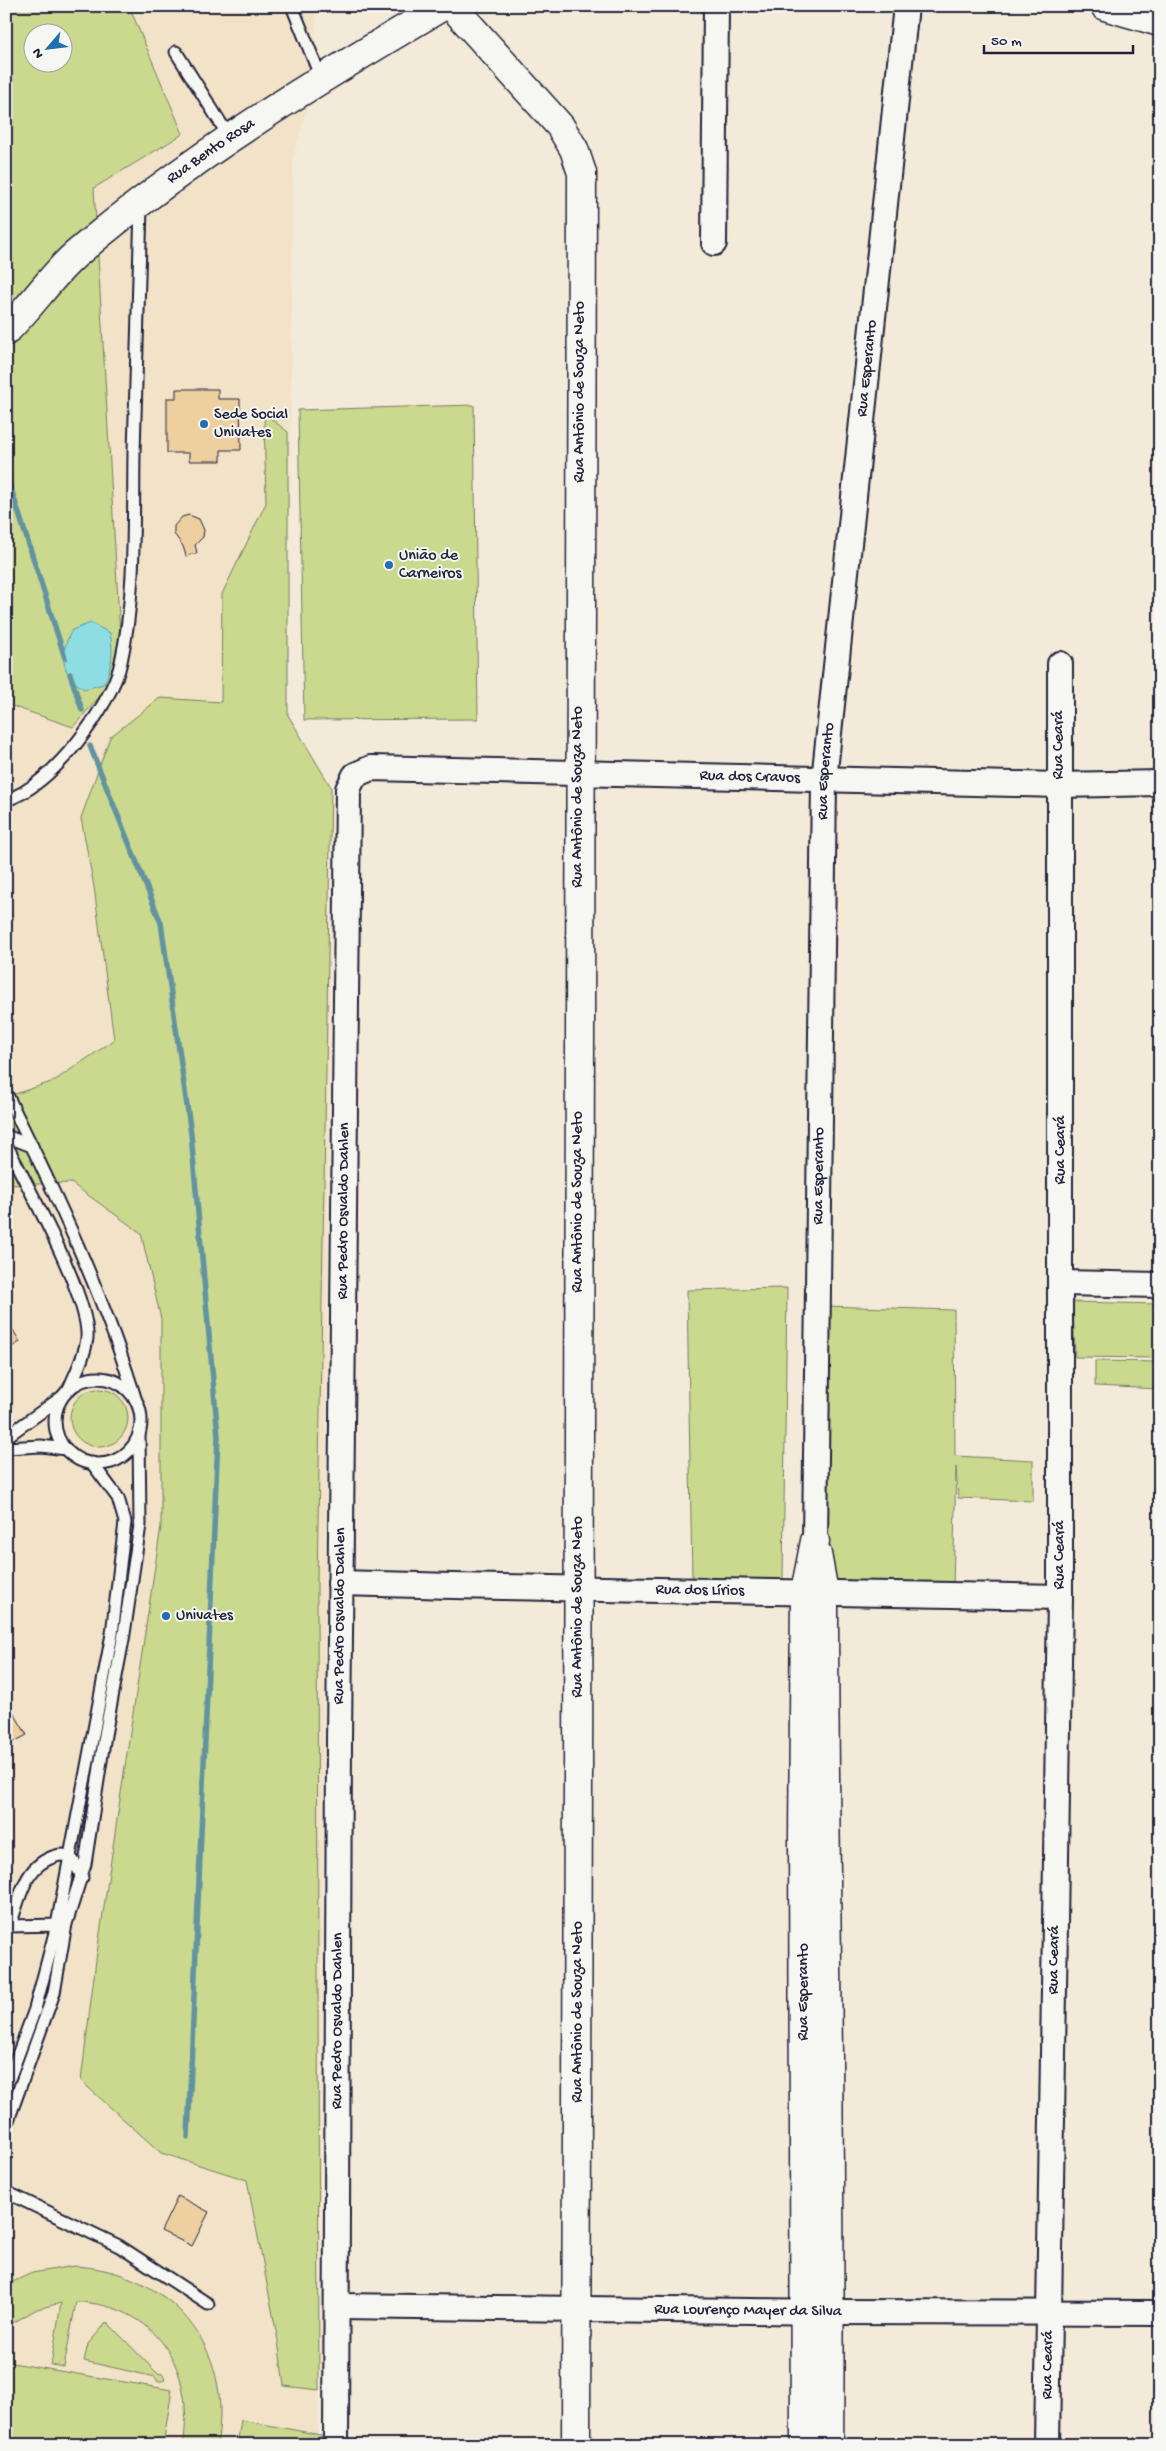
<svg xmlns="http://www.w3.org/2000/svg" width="1166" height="2451" font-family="'Gochi Hand',sans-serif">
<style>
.built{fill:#f2e2c8}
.green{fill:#cad98d;stroke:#767e64;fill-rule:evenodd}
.water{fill:#8ddee3;stroke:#6293a0}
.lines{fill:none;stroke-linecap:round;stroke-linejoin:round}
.stream{stroke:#6293a0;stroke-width:5.5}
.building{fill:#eecfa0;stroke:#22223b}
.lane-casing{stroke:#22223b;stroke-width:15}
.street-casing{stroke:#22223b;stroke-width:28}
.secondary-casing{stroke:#22223b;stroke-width:31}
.lane{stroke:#f6f6f2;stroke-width:11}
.street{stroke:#f6f6f2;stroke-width:24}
.secondary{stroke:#f6f6f2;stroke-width:28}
.poi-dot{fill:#1f6fb2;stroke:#f6f6f2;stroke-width:2}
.labels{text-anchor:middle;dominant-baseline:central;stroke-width:4;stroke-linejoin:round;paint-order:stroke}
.street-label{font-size:16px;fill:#22223b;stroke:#f6f6f2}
.poi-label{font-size:16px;fill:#22223b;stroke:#f6f6f2;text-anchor:start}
</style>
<rect width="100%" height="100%" fill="#f4ead9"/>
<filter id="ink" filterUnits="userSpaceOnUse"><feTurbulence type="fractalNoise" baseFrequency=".02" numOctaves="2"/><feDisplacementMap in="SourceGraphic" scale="10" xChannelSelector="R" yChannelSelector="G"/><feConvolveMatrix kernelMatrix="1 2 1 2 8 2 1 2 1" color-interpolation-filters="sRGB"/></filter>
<g filter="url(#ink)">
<polygon class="built" points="129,6 312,6 316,15 315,81 293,157 288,715 331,787 318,2445 6,2445 6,704 73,727 120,635 94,188 183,134"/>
<g class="green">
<path d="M 6,6 L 129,6 L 183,134 L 94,188 L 120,635 L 108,687 L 73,727 L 6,704 ZM 32,32 L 62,32 L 62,62 L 32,62 Z"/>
<polygon points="474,405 478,719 304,720 298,410"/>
<polygon points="264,413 288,432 288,715 331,787 317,1581 319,2390 284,2386 278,2341 247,2180 161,2153 81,2081 96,1960 161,1526 161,1319 141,1233 71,1183 6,1185 6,1097 54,1081 114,1040 94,887 81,818 110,737 160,698 221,702 222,594 266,503"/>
<polygon points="787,1288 783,1580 692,1579 687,1290"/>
<polygon points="1073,1302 1160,1304 1160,1358 1075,1357"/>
<polygon points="825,1306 954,1310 955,1456 1033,1460 1033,1501 958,1498 956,1467 953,1589 824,1586"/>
<polygon points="1095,1361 1160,1362 1160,1389 1095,1386"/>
<circle cx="99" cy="1418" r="29"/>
<path d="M 74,2266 C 171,2271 235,2347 217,2445 L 183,2445 C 196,2370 157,2304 76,2302 L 64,2367 L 51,2365 L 61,2303 L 37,2309 L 6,2327 L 6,2285 L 32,2273 Z"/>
<polygon points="107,2322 157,2373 163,2374 165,2380 158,2382 155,2377 84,2361 88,2344"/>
<polygon points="6,2362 172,2390 163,2445 6,2445"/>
<polygon points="241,2420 321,2435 320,2445 237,2445"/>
</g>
<path class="water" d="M 91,623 L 110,633 C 114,652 112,667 104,684 L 84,689 C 60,674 59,654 72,630 Z"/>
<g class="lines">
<g class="stream">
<polyline points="6,473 65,658"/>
<polyline points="70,674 82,710"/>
<polyline points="90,746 161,923 191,1134 218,1436 188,2137"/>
</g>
</g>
<g class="building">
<polygon points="176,389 218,389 218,399 240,399 241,450 221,450 221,461 189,461 189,453 167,453 167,398 176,398"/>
<polygon points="189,515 199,519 204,530 203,537 195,545 197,553 186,556 183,546 174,534 174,526 182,517"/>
<polygon points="6,1318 20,1342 6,1350"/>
<polygon points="6,1700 27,1735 6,1746"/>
<polygon points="178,2196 209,2212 192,2246 161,2231"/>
</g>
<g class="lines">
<defs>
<g id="lane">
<polyline points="292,6 321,78"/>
<polyline points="176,52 230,138"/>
<path d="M 6,800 C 50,788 112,706 121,662 C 136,594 133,521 134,452 C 136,370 138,288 141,207"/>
<path d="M 6,1093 C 55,1193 104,1295 136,1401"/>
<polyline points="6,1136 32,1146"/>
<path d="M 6,1144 C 26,1184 90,1297 87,1338 C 85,1356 76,1372 69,1389"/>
<circle cx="98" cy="1421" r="43"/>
<polyline points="6,1437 62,1397"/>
<polyline points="6,1448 41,1446 66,1449"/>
<path d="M 10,1925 C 20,1898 24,1865 56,1856 C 72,1851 77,1866 82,1878"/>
<polyline points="6,1926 64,1925"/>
<polyline points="6,2087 35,2009 57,1925 112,1634 125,1522 118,1498 92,1463"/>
<polyline points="6,2126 54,1993 66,1924 85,1864 105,1735 124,1634 140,1525 139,1434"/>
<polyline points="6,2192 119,2246 208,2304"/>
</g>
<g id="street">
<polyline points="714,243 716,6"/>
<polyline points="1061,1283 1160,1285"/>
<path id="s1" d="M 815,1541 L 824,780 L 906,6"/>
<path id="s2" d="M 340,1583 C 580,1590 820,1592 1060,1597"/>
<path id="s3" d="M 337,2306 L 830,2312 L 1160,2313"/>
<path id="s4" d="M 336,2445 L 339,1742 L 348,789 L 355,775 L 371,768 L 1059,785 L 1160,783"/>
<path id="s5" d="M 1047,2445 L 1060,1597 L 1060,664"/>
</g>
<g id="secondary">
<path d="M 452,6 L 560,126 L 574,149 L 582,173 C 577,930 582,1688 576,2445"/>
<polyline points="1105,6 1160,22"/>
<path id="s6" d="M 6,331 C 31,307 51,276 75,255 C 188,158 316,81 443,6"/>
<path d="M 817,1554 L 824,1592 C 824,1876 832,2160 829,2445"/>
<polyline points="805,2445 803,1836 805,1592 815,1541"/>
</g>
</defs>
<use href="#lane" class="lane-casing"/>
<use href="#street" class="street-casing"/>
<use href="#secondary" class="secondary-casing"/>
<use href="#lane" class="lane"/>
<use href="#street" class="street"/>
<use href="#secondary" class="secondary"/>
</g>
</g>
<g class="poi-dot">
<circle cx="204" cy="424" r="5"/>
<circle cx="389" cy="565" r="5"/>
<circle cx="166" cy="1616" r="5"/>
</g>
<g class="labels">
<g class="street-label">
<text stroke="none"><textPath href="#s6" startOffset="274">Rua Bento Rosa</textPath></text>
<text stroke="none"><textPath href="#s1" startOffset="1175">Rua Esperanto</textPath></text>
<text transform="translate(580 392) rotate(-90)">Rua Antônio de Souza Neto</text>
<text transform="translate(1059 745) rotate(-90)">Rua Ceará</text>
<text stroke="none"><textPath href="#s1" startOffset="770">Rua Esperanto</textPath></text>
<text stroke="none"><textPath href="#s4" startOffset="2068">Rua dos Cravos</textPath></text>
<text transform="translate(578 797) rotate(-90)">Rua Antônio de Souza Neto</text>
<text transform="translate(1061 1150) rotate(-90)">Rua Ceará</text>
<text stroke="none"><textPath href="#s1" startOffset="365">Rua Esperanto</textPath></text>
<text transform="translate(578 1202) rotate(-90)">Rua Antônio de Souza Neto</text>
<text stroke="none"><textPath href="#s4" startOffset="1234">Rua Pedro Osvaldo Dahlen</textPath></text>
<text transform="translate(1060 1555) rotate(-90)">Rua Ceará</text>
<text stroke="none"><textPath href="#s2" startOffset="360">Rua dos Lírios</textPath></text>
<text transform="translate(578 1607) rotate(-90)">Rua Antônio de Souza Neto</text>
<text stroke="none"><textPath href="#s4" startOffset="829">Rua Pedro Osvaldo Dahlen</textPath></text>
<text stroke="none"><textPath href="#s5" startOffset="485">Rua Ceará</textPath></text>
<text transform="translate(804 1992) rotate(-90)">Rua Esperanto</text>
<text transform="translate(578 2012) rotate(-90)">Rua Antônio de Souza Neto</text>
<text stroke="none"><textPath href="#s4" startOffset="424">Rua Pedro Osvaldo Dahlen</textPath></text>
<text stroke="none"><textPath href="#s3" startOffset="411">Rua Lourenço Mayer da Silva</textPath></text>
<text stroke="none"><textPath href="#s5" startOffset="80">Rua Ceará</textPath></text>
</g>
<g class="poi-label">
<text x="214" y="415">Sede Social<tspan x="214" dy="18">Univates</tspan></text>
<text x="399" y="556">União de<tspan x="399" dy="18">Carneiros</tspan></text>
<text x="176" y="1616">Univates</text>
</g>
</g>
<rect width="1166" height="2451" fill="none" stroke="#f6f6f2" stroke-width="25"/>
<rect x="12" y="12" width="1141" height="2426" fill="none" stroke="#22223b" stroke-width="2" filter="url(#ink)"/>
<g transform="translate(48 48) rotate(242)"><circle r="24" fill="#f6f6f2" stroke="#a1a1a9"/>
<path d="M0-4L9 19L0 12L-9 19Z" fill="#1f6fb2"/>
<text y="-8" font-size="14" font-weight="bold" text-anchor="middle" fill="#22223b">N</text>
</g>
<path d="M984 45v8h149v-8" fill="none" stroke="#22223b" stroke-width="2.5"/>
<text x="991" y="45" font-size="15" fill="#22223b" stroke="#f6f6f2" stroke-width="4" paint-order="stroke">50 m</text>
</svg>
